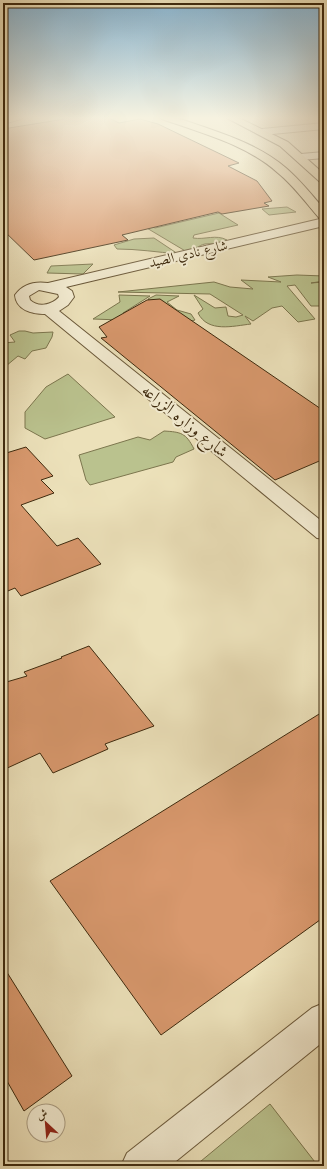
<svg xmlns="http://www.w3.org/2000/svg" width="327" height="1169" font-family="Cardo,Amiri,serif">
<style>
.green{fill:#bac28e;stroke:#7c764e}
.building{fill:#d8986d;stroke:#3e2a0e}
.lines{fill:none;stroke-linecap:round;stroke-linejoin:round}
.minor-casing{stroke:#6a5839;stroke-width:2}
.major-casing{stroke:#3e2a0e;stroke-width:2}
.minor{fill:#f3ecd2;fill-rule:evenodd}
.major{fill:#ece1ba;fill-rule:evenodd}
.labels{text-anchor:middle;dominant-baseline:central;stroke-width:4;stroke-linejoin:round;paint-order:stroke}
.far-street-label{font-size:14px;fill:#3e2a0e;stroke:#f3ecd2}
.street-label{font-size:17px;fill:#3e2a0e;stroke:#f3ecd2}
</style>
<rect width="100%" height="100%" fill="#ece1ba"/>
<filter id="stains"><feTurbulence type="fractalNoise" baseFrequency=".005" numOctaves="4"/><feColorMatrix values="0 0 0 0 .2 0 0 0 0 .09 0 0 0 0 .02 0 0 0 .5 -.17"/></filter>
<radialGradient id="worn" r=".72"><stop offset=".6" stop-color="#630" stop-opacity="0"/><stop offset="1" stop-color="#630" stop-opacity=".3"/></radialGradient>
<g class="green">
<polygon points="287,207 296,212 269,215 262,209"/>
<path d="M 219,213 L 238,225 L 194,235 L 193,238 C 205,240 216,234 227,240 C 220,246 213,243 205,244 C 198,245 196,251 187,252 L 130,218 L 141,220 L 155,228 Z"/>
<path d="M 154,238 L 178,254 C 157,252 137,249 117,249 L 114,245 L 134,239 Z"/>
<polygon points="93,264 83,274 47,273 51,266"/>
<path d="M 297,275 L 324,276 L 324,281 L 311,283 L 324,282 L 324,306 L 311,306 L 295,285 L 287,286 L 315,319 L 298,322 L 282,306 L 272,308 L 253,321 L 245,316 L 251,324 C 233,326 208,333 198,313 L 203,309 L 194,295 L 215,308 L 226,307 L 228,316 L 236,317 L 243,315 L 210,294 L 118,292 L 214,282 L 230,287 L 253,289 L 241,280 L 281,282 L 268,277 Z"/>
<polygon points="119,295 150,296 123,313 160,312 148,299 156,295 179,296 167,302 177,310 191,314 195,320 168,327 120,320 93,319 120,302"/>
<polygon points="19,331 25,331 33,333 53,332 52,337 46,348 32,351 25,359 18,356 6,366 3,366 3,343 15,342 10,335"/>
<polygon points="68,374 115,417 45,439 25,428 25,412 46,387"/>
<path d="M 164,431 C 181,432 186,433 194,449 L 176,457 L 173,462 L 90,485 L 86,480 L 79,455 L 138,437 L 150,440 Z"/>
<polygon points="270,1104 318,1166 195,1166"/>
</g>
<g class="building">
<polygon points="77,117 107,117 119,123 140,119 158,124 239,163 228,166 257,181 272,201 264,203 269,206 222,214 218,212 122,235 128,240 34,260 3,230 3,129"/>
<polygon points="160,299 324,411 324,459 275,480 101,338 107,337 99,327 147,300"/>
<polygon points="26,447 53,476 41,480 54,493 21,505 57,546 78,538 101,564 21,596 15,588 3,593 3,454"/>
<polygon points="89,646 154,726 105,744 108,749 53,773 40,753 3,770 3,683 27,676 24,672 62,658 61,657"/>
<polygon points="324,711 324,917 161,1035 50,881"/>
<polygon points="3,966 72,1076 24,1111 3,1074"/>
</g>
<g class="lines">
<defs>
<g id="minor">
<polygon points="7,117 23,117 21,119 3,124 3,118"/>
<polygon points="324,123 324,129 262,135 257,132 262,129"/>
<polygon points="324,152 324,158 301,160 296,157 301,154"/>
<path d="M 324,218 L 324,226 L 66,287 L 72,291 L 74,297 L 68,305 L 59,311 L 324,523 L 324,539 L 317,538 L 45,314 C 32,314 16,310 15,295 C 23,284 34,281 48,283 ZM 39,290 L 58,294 L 59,297 C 52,305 38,308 30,300 L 29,296 Z"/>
<polygon points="324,1003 324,1041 170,1166 121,1166 127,1153 312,1008"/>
</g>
<g id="major">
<path d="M 160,117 C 176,116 189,122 204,127 C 233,137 263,148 286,168 C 300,180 312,195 324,209 L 324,220 L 320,219 C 306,203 294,186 278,173 C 246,144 201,133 162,119 Z"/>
<polygon points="225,117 237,117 288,142 324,174 324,183 320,182 280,146"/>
</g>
</defs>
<use href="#minor" class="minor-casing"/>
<use href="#major" class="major-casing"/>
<use href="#minor" class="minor"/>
<use href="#major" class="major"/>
</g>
<linearGradient id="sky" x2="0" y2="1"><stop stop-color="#89b7d5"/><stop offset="0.42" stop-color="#f6f2e0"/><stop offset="1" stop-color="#f6f2e0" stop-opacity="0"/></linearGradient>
<rect width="327" height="281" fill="url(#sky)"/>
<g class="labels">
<g class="far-street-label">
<text transform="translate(188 254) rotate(-13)">شارع نادي الصيد</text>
</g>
<g class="street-label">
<text transform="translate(185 421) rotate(39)">شارع وزاره الزراعه</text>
</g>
</g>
<rect width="327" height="1169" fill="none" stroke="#ece1ba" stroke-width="16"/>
<rect x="4" y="4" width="319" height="1161" fill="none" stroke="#3e2a0e" stroke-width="2"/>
<rect x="8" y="8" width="311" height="1153" fill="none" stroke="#3e2a0e"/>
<g transform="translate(46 1123) rotate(334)"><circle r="19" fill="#f3ecd2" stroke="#ab9e84"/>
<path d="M0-3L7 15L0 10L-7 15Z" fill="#8f2418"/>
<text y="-6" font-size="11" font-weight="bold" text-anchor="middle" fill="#3e2a0e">ش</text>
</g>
<rect width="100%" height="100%" filter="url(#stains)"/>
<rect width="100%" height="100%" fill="url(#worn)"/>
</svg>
